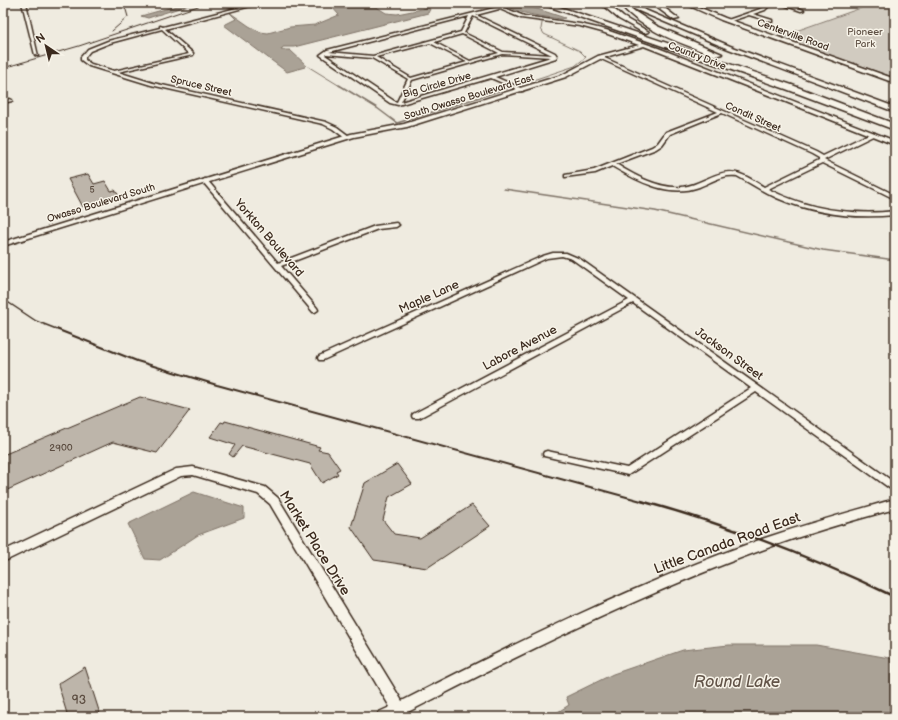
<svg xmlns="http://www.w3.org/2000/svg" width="898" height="720" font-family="'Balsamiq Sans',sans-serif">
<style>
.green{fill:#d1cbc0;stroke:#867a6f}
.water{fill:#aaa296;stroke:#7e7266}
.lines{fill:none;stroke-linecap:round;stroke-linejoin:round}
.stream-far1{stroke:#7e7266;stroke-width:1}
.stream{stroke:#7e7266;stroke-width:1.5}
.building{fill:#bdb5aa;stroke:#3b2a1e}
.minor-casing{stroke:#3b2a1e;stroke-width:3}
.tertiary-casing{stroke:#3b2a1e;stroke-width:3}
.motorway-casing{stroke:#3b2a1e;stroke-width:3}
.minor{fill:#f7f3e8;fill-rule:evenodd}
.tertiary{fill:#f7f3e8;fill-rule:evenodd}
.motorway{fill:#f7f3e8;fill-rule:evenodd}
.rail-far3{stroke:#3b2a1e;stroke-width:1}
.rail-far2{stroke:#3b2a1e;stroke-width:1.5}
.rail-far1{stroke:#3b2a1e;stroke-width:2}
.rail{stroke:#3b2a1e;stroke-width:2.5}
.labels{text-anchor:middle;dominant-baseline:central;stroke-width:3;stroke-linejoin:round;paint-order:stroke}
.far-number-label{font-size:9px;fill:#5c4d41}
.far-park-label{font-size:10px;fill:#605246;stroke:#f7f3e8}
.far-street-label{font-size:10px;fill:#3b2a1e;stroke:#f7f3e8}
.number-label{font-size:10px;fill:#5c4d41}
.street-label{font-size:12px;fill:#3b2a1e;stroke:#f7f3e8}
.near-number-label{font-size:12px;fill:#5c4d41}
.near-street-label{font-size:14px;fill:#3b2a1e;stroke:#f7f3e8}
.near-water-label{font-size:16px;font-style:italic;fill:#625448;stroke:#f7f3e8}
</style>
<rect width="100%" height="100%" fill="#efebe0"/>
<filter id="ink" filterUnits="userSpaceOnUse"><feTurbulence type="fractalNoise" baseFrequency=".025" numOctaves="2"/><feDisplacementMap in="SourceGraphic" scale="8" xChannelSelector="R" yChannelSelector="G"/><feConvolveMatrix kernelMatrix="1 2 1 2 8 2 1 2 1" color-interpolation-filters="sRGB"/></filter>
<g filter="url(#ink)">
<polygon class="green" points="875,3 895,3 895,78 779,37"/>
<g class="water">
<polygon points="187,3 195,3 148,18 141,16"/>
<polygon points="336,3 370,3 386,13 397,14 427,8 430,9 428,13 294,47 283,47 281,50 290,50 306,65 305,67 287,72 224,25 236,19 229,12 249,26 260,32 268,33 290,27 315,25 339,15 331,6"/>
<path d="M 503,3 L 519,3 L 565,18 L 561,19 C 542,16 518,15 503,3 Z"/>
<polygon points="194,492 244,508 244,518 198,535 160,560 145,559 128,524"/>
<polygon points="729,645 816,645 895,659 895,717 550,717 569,705 566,697 613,674 683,650"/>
</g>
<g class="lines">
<g class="stream-far1">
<polyline points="309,67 340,86"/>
<polyline points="515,86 575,66 586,57 580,51 544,34 541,29 542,23"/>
</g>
<g class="stream">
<polyline points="339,85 377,108 397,123 518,85"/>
<polyline points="504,189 655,211 823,250 895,260"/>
</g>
</g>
<g class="building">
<polygon points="88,174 94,184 105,181 111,191 115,190 119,196 83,207 68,179"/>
<polygon points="140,397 190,410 157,453 113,442 3,492 3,455"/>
<polygon points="225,421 320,447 318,450 328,452 340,469 336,471 338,474 322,483 310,464 242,446 233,457 229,454 235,445 210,437 221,422 224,423"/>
<polygon points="397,464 412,484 389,497 383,520 394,534 420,538 472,505 490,526 427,568 374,560 351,527 365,483"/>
<polygon points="85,667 101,717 68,717 58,684"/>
</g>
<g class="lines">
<defs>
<g id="minor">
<polygon points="22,3 26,3 38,56 35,55"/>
<path d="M 256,3 L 262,3 L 165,29 L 193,53 L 193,55 L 118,72 L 153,83 L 326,122 L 337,127 L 349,136 L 349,138 L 345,138 L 333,129 L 323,124 L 151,85 L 89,66 L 81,60 L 81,57 L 88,49 L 108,41 L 160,28 L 160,26 L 163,27 ZM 162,29 L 189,54 L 114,71 L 91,64 L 85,60 L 85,57 L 90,51 L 110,43 Z"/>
<polygon points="768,3 772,3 765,10 753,14 772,20 772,22 749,15 728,22 725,21 763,8"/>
<polygon points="778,3 783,3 804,10 801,11"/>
<path d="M 498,7 L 499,9 L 476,15 L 555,53 L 557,56 L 556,58 L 495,77 L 523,89 L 523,91 L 521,91 L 491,78 L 398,105 L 390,103 L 320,55 L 327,50 ZM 469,16 L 461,32 L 373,56 L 329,52 ZM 473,16 L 552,55 L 503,52 L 464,33 ZM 462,34 L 499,53 L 470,61 L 434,42 ZM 430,43 L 467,62 L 411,78 L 376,57 ZM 326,54 L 372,58 L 408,79 L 397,102 L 394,101 L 325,55 ZM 502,54 L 551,57 L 401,102 L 412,80 Z"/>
<path d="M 600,56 L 816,152 L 823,156 L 871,133 L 875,133 L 875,135 L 824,160 L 895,195 L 895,199 L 822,163 L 768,189 C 807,209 852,216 895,211 L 895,215 C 855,219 814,214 777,198 C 763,192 750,183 737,176 C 722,174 712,182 699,187 C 669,198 637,181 612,166 L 595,173 L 565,177 L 565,175 L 594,170 L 652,147 L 658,143 L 666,132 L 718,112 L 599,58 L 598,57 ZM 722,113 L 812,154 L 819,158 L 819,160 L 764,187 C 757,183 749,177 740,174 C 720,166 701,186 682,187 C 659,189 635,176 616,164 L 656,149 L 662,145 L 670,134 Z"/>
<polygon points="10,99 12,100 12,101 3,103 3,101"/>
<polygon points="205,179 207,180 278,263 375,226 396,223 399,225 396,227 378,229 281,266 317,308 318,310 315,312 313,312 203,182 202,181"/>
<polygon points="553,253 566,253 580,259 895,483 895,492 756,392 628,475 544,456 543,454 544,452 547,451 627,468 751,388 633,303 419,418 413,418 412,416 413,414 629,300 572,259 562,256 547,258 323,360 319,360 318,358 319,356 543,256"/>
</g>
<g id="tertiary">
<polygon points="486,3 492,3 524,16 580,24 606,30 658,48 895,141 895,145 644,46 602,58 566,77 407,127 354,137 3,246 3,242 351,134 404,124 562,75 598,56 639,45 602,32 580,26 521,18"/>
<polygon points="683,3 689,3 725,18 895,79 895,83 721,20"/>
<path d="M 193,467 L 265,487 L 278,498 L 402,701 C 519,641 638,583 762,539 C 806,524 850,512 895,499 L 895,509 C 850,521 805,534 762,550 C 636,596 517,656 398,717 L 377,717 L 379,712 L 390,707 L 270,504 L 258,494 L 193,475 L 181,476 L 3,562 L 3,551 L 176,469 Z"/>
</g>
<g id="motorway">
<polygon points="539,3 548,3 792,85 895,124 895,130 786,89"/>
<polygon points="600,3 607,3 623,17 649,32 644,33 619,19"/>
<path d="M 619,3 L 626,3 L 634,11 L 657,26 L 722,54 L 715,56 C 682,43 643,32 619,3 Z"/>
<polygon points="651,3 658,3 679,19 674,20"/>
<polygon points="634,7 638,7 730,46 895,107 895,112 726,48 634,9"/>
</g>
</defs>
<use href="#minor" class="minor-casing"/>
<use href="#tertiary" class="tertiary-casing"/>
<use href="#motorway" class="motorway-casing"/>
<use href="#minor" class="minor"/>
<use href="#tertiary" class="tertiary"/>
<use href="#motorway" class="motorway"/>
<g class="rail-far3">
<polyline points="112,31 128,17 126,10 119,3"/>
<polyline points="3,68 79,46 207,3"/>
</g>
<polyline class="rail-far2" points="3,299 36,321 59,330"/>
<polyline class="rail-far1" points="56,329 137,361 217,385 645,502"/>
<path class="rail" d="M 641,501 C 729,525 814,558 895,597"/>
</g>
</g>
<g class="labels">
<g class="far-number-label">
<text x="92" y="190">5</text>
</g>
<g class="far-park-label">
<text x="865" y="32">Pioneer<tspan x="865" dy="12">Park</tspan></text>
</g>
<g class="far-street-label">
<text transform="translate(793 35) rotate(20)">Centerville Road</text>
<text transform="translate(697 56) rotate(21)">Country Drive</text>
<text transform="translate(437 85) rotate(-16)">Big Circle Drive</text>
<text transform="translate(201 86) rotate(13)">Spruce Street</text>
<text transform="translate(469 97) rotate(-17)">South Owasso Boulevard East</text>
<text transform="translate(753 117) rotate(24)">Condit Street</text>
<text transform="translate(101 203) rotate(-17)">Owasso Boulevard South</text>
</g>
<g class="number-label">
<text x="61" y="448">2900</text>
</g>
<g class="street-label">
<text transform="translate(269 238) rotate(49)">Yorkton Boulevard</text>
<text transform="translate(429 297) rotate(-24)">Maple Lane</text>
<text transform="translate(520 348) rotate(-28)">Labore Avenue</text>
<text transform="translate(729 354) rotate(36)">Jackson Street</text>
</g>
<g class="near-number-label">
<text x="79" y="700">93</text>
</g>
<g class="near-street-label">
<text transform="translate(315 543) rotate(58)">Market Place Drive</text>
<text transform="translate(727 543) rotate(-20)">Little Canada Road East</text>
</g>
<g class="near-water-label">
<text x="737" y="682">Round Lake</text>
</g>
</g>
<rect width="898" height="720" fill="none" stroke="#f7f3e8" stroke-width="16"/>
<rect x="8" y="8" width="882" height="704" fill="none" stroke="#3b2a1e" stroke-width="1.5" filter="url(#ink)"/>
<g transform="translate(46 46) rotate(325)" stroke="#f7f3e8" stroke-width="3" paint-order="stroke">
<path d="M0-3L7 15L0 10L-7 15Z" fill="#3b2a1e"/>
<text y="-6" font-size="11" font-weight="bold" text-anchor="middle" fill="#3b2a1e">N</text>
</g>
</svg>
